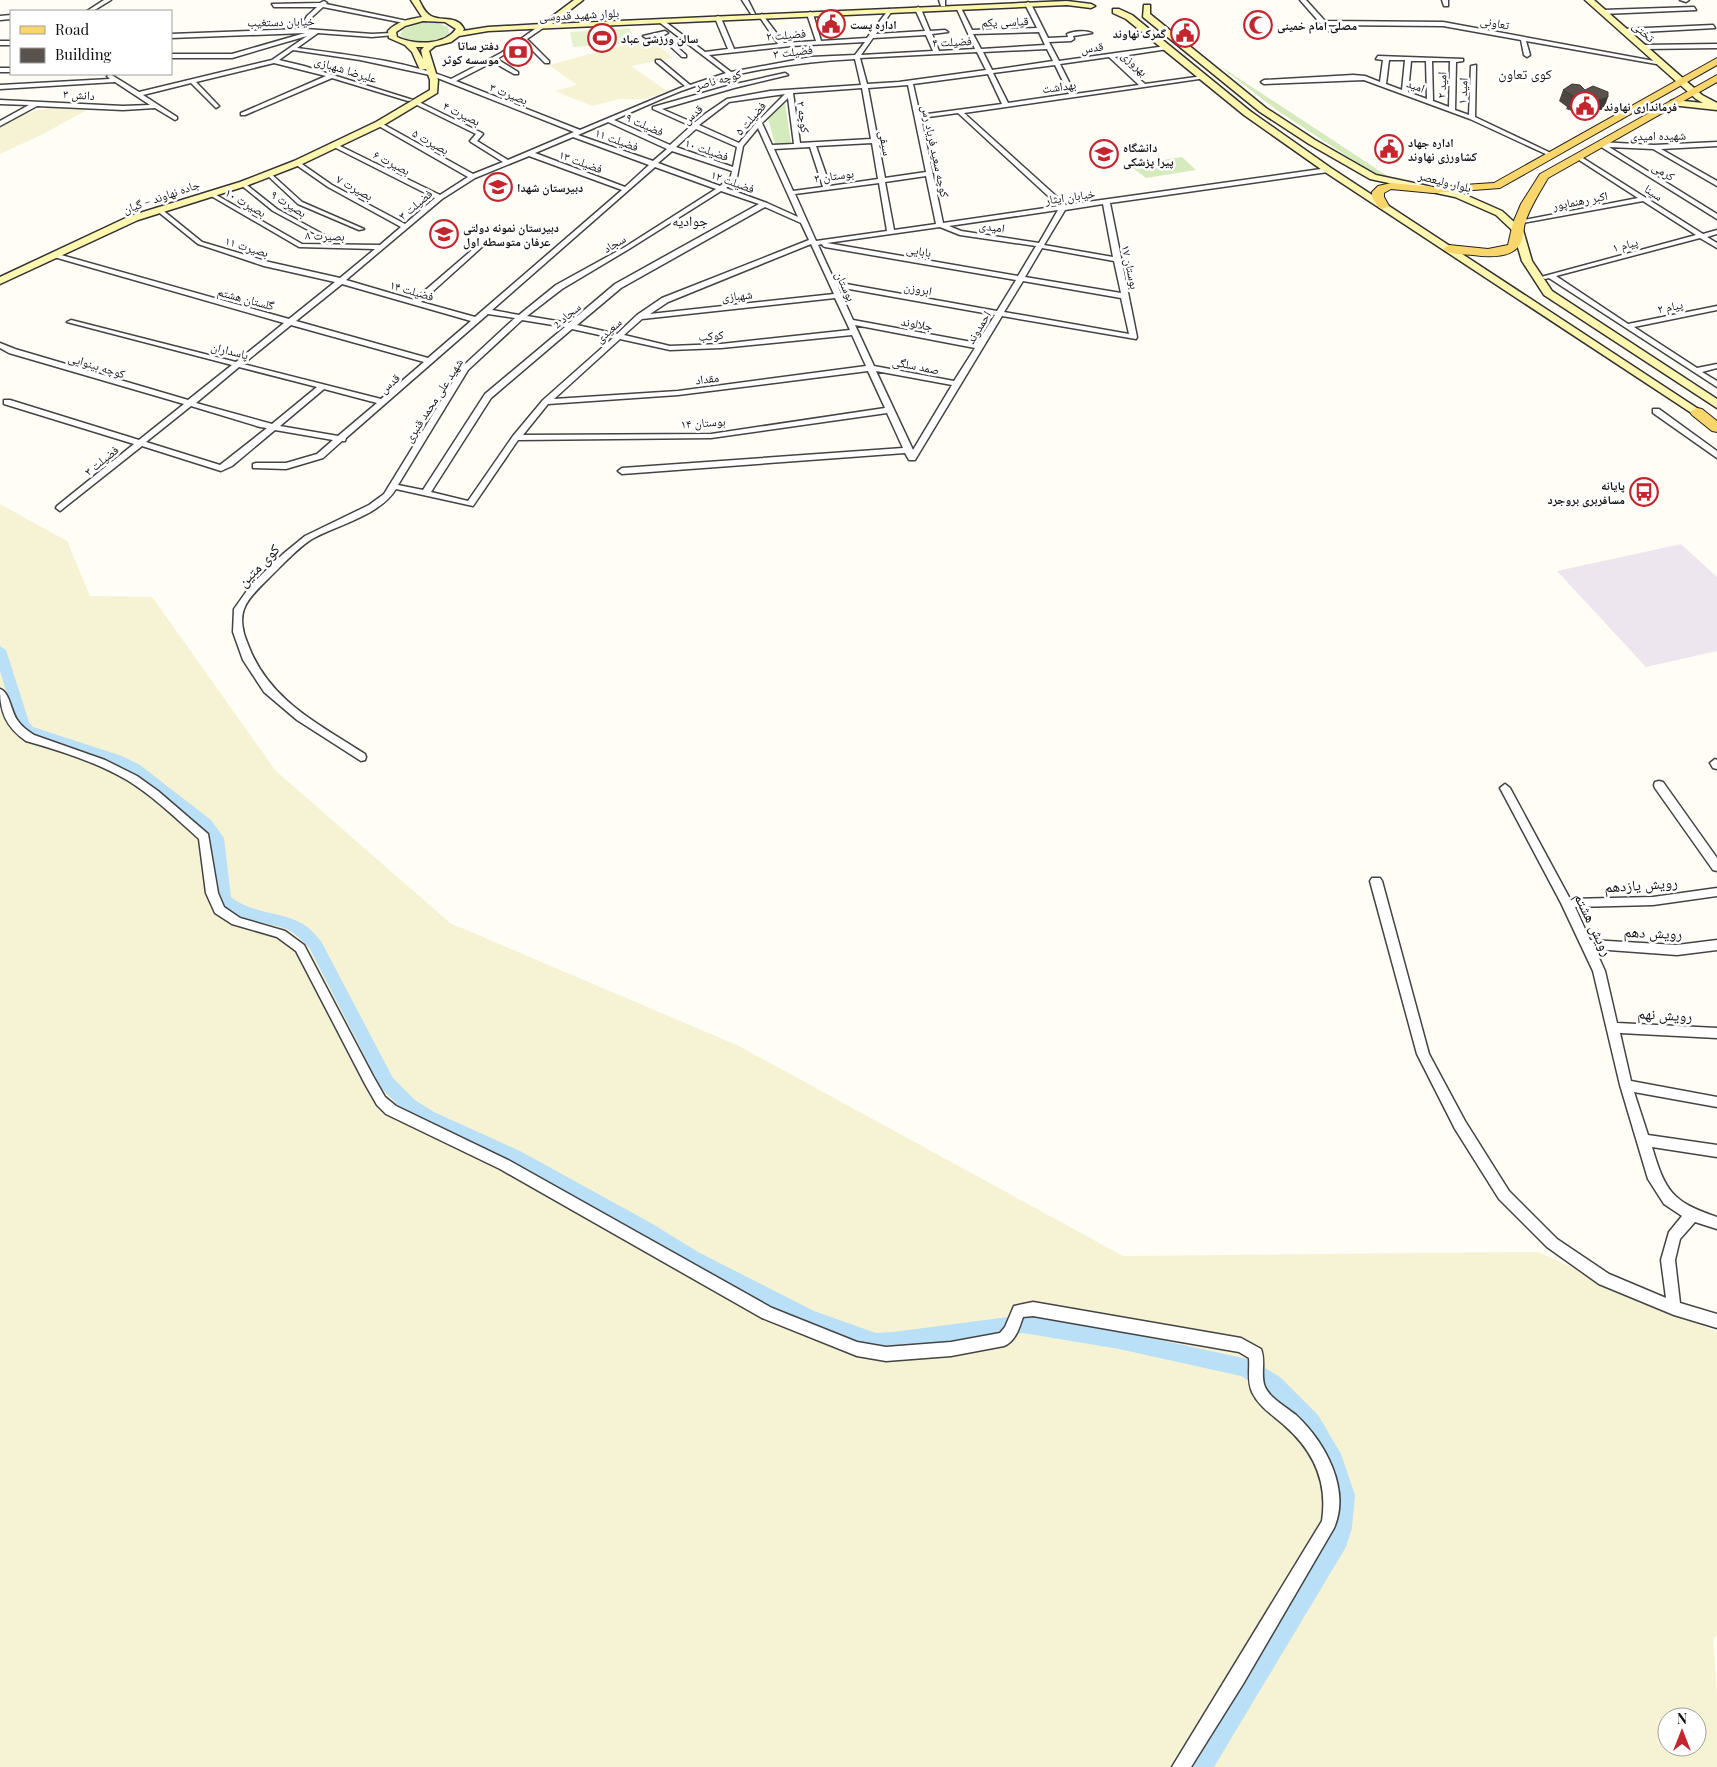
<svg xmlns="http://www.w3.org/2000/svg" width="1717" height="1767" font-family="'Playfair Display','Noto Naskh Arabic',serif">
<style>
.industrial{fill:#eee6ef}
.farmland{fill:#f6f3d4;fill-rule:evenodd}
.green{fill:#d5ebbd}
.pitch{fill:#e6f2cf}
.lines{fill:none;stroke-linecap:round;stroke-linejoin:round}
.canal{fill:#b9e0f7;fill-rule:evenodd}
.street-casing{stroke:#444;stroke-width:3}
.secondary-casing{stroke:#333;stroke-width:3}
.primary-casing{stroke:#222;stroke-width:2}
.street{fill:#fff;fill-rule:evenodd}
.secondary{fill:#fff6b0;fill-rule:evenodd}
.primary{fill:#f9d66b;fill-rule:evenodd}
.wall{fill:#4d4742}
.shaded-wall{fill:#3f3936}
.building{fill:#5a524d;stroke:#3f3936}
.labels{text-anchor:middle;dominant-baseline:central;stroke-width:5;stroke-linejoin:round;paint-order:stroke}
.far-street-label{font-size:12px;fill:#111;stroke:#fff}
.far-poi-label{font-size:12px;font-weight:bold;fill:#111;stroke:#fff;text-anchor:start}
.far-neighbourhood-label{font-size:14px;fill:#111;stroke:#fff}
.street-label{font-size:15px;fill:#111;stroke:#fff}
</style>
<rect width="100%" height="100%" fill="#fffdf5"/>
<polygon class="industrial" points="1681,544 1717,577 1717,651 1646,667 1557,571"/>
<g class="farmland">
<polygon points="650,38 673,58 631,66 667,91 646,99 619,99 592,106 555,91 577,85 549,65"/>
<polygon points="48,108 87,110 41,135 0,154 0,128 27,113"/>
<path d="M 0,504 L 67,541 L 90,596 L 152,597 L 276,771 L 450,923 L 739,1046 L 1123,1256 L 1538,1252 L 1717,1332 L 1717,1635 L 1713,1640 L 1717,1694 L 1717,1767 L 0,1767 ZM 1667,1717 L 1697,1717 L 1697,1747 L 1667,1747 Z"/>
</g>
<g class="green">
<path d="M 422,23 L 438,23 L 448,27 L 449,33 C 438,43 412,46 400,35 L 403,29 Z"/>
<polygon points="1217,64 1392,179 1379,177 1278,111"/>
<polygon points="785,103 791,143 775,144 768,119"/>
<polygon points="1182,157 1196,170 1146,178 1129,165"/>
</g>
<polygon class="pitch" points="630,28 634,43 573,47 570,32"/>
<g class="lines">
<path class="canal" d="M 0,646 L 6,650 L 29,722 L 33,727 L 122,756 L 140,765 L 211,820 L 224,838 L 231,897 C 251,913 275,911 297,921 C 307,925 314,933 321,941 L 393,1078 L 415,1100 L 434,1112 L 520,1151 L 651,1223 L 698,1252 L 814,1311 L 876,1333 L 893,1332 L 1023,1315 L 1119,1331 L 1252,1360 L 1280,1377 L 1318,1415 L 1341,1454 L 1355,1495 L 1352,1528 L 1346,1547 L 1214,1767 L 1190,1767 L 1330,1536 L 1335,1495 L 1325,1465 L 1316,1448 L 1304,1429 L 1266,1391 L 1241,1376 L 1119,1349 L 1023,1333 L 893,1350 L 876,1351 L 861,1347 L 801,1324 L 686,1264 L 639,1235 L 508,1161 L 422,1122 L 403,1110 L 381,1088 L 310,949 C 303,941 296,934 287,929 C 265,920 229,924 216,900 L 210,839 L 201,828 L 130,773 L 112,762 L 23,733 L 16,724 L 0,671 Z"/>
<defs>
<g id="street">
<polygon points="104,0 111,0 93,11 87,11"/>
<polygon points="742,0 748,0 755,14 751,14"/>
<polygon points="939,0 945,0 945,6 941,6"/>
<polygon points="1300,0 1306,0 1325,21 1443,22 1665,63 1662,65 1526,41 1530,55 1527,57 1524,55 1521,40 1443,26 1328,25 1335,32 1332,34 1321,24"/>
<polygon points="1442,0 1448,0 1448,6 1444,6"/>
<polygon points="1680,0 1689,0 1686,2"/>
<path d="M 324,1 L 327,3 L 326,4 L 412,22 L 409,24 L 323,7 L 311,18 L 306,29 L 372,34 L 391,33 L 394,35 L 372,37 L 318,33 L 297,48 C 348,55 402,60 451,79 L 501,53 L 539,26 L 543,26 L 543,28 L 527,39 L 549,61 L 549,63 L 545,63 L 524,42 L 497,59 L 518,72 L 518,74 L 514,74 L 493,62 L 456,81 L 580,130 L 685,86 L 656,62 L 656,60 L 660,60 L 690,85 L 726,73 L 659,22 L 659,20 L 663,20 L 705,52 L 728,49 L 715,18 L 718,16 L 721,18 L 734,49 L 778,44 L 759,16 L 762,14 L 784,43 L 816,41 L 807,14 L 810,12 L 813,14 L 821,41 L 867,38 L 889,9 L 892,11 L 876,34 L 925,31 L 915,9 L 918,7 L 921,9 L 930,31 L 945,30 L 948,32 L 932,34 L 939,51 L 975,49 L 956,7 L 961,8 L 972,30 L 1037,28 L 1025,4 L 1028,2 L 1031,4 L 1048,38 L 1068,37 L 1067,34 C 1073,31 1086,30 1092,33 L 1073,36 L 1074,39 L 1071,41 L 1049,42 L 1059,61 L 1166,46 L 1168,49 L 1115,57 L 1145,84 L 1203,76 L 1206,78 L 964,113 L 1066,205 L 1328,168 L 1331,170 L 1328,172 L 1110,203 L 1137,337 L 1136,339 L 1002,316 L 915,460 L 909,460 L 905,453 L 622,474 L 618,471 L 622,468 L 903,448 L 887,413 L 711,438 L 518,440 L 473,506 L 396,489 C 379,516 339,524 312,539 C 298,548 285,562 273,574 C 264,583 248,597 244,609 C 240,619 243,633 247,642 C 267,699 317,723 365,754 L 366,757 L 365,760 L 361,761 L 297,720 L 264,692 L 243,660 L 233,632 L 234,609 L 251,585 L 283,554 L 305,536 L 369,505 L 384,494 L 462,367 L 515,318 L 488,314 L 346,438 L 345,441 L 342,441 L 323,458 L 286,469 L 253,468 L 253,464 L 256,463 L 286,463 L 317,454 L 333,440 L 275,430 L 232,466 L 221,471 L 142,446 L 60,511 L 56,508 L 57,506 L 134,444 L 4,404 L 4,400 L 10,400 L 139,440 L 184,404 L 9,353 L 0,348 L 0,343 L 15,349 L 188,400 L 232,365 L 67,322 L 71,320 L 236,362 L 284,323 L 54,257 L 54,253 L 289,319 L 335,282 L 264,266 L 198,244 L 156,210 L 156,208 L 160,208 L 202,242 L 269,262 L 340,278 L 375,249 L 299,247 L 206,193 L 211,192 L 302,244 L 380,245 L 401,227 L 328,187 L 295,164 L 295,162 L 299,162 L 332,185 L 405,224 L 435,198 L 332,146 L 332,144 L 336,144 L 440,195 L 468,177 L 377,125 L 377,123 L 381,123 L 473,174 L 503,162 L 471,142 L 470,141 L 476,134 L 415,104 L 415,102 L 419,102 L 482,133 L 483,134 L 477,141 L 508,160 L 574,132 L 430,75 L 360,60 L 293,50 L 279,60 L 304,66 L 413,100 L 408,101 L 332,78 L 245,115 L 241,115 L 241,113 L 326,76 L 274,63 L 196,82 L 218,105 L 219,106 L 216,108 L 191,83 L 143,95 L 177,117 L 177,119 L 175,120 L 155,108 L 123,110 L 37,106 L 0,126 L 0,121 L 29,105 L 0,104 L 0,100 L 123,106 L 150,105 L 115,82 L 0,89 L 0,85 L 110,79 L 107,76 L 110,74 L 139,92 L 272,60 L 307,36 L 232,58 L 171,58 L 171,54 L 232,54 L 305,33 L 171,38 L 171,34 L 300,29 L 307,16 L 317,7 L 274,7 L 272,4 L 320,3 ZM 1039,32 L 1045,45 L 981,49 L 973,34 ZM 926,35 L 933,51 L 861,55 L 873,38 ZM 865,42 L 855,55 L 811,57 L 731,72 L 709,55 L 791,46 ZM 1047,49 L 1053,61 L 992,70 L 983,52 ZM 977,52 L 986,70 L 899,82 L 867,84 L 860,58 ZM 1109,57 L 1139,85 L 1075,94 L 1060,64 ZM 855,59 L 861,85 L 770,91 L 727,99 L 705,114 L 694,123 L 662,109 L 734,88 L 788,75 L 785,73 L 731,85 L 653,107 L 653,109 L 691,126 L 670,145 L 614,120 C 636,110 658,100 681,91 C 736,71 796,62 855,59 ZM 1055,65 L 1069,94 L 1008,103 L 993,73 ZM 988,74 L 1002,104 L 920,115 L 913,84 ZM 908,85 L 926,172 L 885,178 L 868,88 ZM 862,88 L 871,139 L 800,143 L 793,93 ZM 785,94 L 757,122 L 739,143 L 699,125 L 729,102 ZM 788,98 L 794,144 L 772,145 L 762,123 ZM 958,113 L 1059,206 L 943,223 L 921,118 ZM 608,122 L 667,149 L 653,161 L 578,135 ZM 758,128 L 798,217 L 767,203 L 726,188 L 737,177 L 743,146 ZM 696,129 L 737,147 L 733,167 L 676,147 ZM 573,137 L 649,165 L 625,187 L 535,153 ZM 872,143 L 878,179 L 830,186 L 816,146 ZM 810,147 L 823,187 L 793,191 L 774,149 ZM 672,151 L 732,171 L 731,176 L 720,186 L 658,163 ZM 529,156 L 622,190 L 475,317 L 421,302 L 483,246 L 483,244 L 479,244 L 414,300 L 346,280 L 442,199 L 475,178 ZM 655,167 L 716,189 L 625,247 L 556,285 L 519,315 L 492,310 ZM 926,176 L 936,224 L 894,230 L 885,182 ZM 879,183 L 887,231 L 816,241 L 795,194 ZM 721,191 L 759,204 L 615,284 L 569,323 L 527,316 L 562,289 L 629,249 ZM 1103,204 L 1113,257 L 1044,245 L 1065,210 ZM 765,207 L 801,223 L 809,240 L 662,298 L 637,315 L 617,334 L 577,325 L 621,288 ZM 1058,210 L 1039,243 L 961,231 L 949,226 ZM 940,227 L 960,235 L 1036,246 L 1018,276 L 827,243 ZM 811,244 L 834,294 L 650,314 L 668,302 ZM 822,244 L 823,246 L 825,247 L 1016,280 L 997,311 L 835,282 L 818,245 ZM 1042,248 L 1114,261 L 1121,293 L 1025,277 ZM 1023,281 L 1121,298 L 1129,334 L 1004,312 ZM 342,284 L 471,321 L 428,358 L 296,321 ZM 838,287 L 995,315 L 977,343 L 853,320 ZM 835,298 L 850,330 L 721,344 L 670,346 L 624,335 L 642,319 ZM 522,320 L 565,327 L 485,394 L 423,490 L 398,485 L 468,370 ZM 291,325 L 424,362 L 381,399 L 243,364 ZM 855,325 L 975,348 L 954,381 L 874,366 ZM 572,329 L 613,338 L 543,400 L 513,436 L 468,501 L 431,492 L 491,398 ZM 852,335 L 866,366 L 678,391 L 554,399 L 620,339 L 670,350 L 721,348 ZM 239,367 L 317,387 L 272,424 L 196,403 ZM 868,371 L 885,408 L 711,434 L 523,435 L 548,404 L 678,395 ZM 876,371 L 952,385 L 913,450 ZM 324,389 L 377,403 L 338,436 L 280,426 ZM 191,406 L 260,427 L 267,428 L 220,465 L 146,442 Z"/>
<polygon points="1694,7 1696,10 1603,14 1600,12 1603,10"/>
<polygon points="11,15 11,19 0,20 0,16"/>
<polygon points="1713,25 1715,28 1624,33 1621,31 1624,29"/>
<polygon points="665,31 668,33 664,35 686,55 686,57 682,57 659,36 646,38 643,36"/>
<rect x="0" y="41" width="11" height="4"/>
<polygon points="1717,44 1717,48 1643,49 1640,47 1643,45"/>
<path d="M 1378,56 L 1463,59 L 1463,61 L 1456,62 L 1455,110 L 1469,115 L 1471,66 L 1476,65 L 1475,117 L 1555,155 L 1550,156 L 1470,119 L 1364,80 L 1264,84 L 1261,82 L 1264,80 L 1353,75 L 1365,76 L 1380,82 L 1383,60 L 1376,59 ZM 1389,60 L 1405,60 L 1402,90 L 1386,84 ZM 1411,61 L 1426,61 L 1427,99 L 1408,92 ZM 1432,61 L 1450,61 L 1449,107 L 1433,101 Z"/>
<rect x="0" y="68" width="11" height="4"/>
<polygon points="1600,142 1654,145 1717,142 1717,146 1661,149 1717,181 1717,186 1653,149 1609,147 1717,214 1717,219 1598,145 1598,143"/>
<polygon points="1578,155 1703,234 1717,230 1717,234 1707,237 1717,243 1717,248 1700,238 1556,276 1628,324 1717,306 1717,310 1634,327 1697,368 1717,364 1717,368 1702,372 1717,381 1717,387 1549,278 1545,279 1541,277 1696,235 1643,201 1517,224 1516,223 1519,221 1638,198 1576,158 1576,156"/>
<polygon points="269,172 302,202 364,229 359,230 298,204 267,175 266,174"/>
<polygon points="243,182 277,209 328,237 323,238 273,211 241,185 240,184"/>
<polygon points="1653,409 1659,409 1717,451 1717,458 1653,413"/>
<path d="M 0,689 C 10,692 11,713 18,721 C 22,727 28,731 34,735 L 105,760 L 137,776 L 158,791 L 208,834 L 218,893 L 224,907 L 240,918 L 285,931 L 304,945 L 373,1076 L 385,1097 L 396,1106 L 510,1161 L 772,1308 L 857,1342 L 886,1347 L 951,1342 L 1000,1333 L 1005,1327 L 1014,1306 L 1033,1302 L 1241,1338 L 1261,1349 C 1266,1361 1260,1375 1265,1387 C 1271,1399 1286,1407 1296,1415 C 1325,1442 1351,1489 1334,1528 L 1243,1684 L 1191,1767 L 1172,1767 L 1322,1521 C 1328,1482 1314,1451 1284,1425 C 1273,1415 1259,1407 1252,1392 C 1247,1381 1250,1370 1249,1358 L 1239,1352 L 1033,1316 L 1023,1317 C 1019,1328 1016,1341 1004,1346 L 951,1356 L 886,1361 L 857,1356 L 762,1318 L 500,1169 L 386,1114 L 377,1105 L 365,1084 L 296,951 L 277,937 L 232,924 L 215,913 L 206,893 L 199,839 C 176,818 153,796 127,780 C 96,762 61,751 26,741 C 6,727 0,712 0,689 Z"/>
<polygon points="1715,759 1717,760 1717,769 1713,768 1710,763"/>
<polygon points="1659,781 1663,782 1717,858 1717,871 1713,870 1655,788 1654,785 1655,782"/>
<path d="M 1505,784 L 1510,788 L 1570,899 L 1653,897 L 1717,888 L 1717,896 L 1653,905 L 1575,907 L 1590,940 L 1677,945 L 1717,940 L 1717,950 L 1677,955 L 1595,949 L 1605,971 L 1617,1023 L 1717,1028 L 1717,1038 L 1620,1033 L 1631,1081 L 1717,1097 L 1717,1107 L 1634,1092 L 1648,1135 L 1717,1145 L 1717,1157 L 1652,1147 C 1665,1191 1672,1202 1717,1217 L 1717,1229 L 1695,1222 L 1680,1239 L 1675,1260 L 1680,1303 L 1717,1314 L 1717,1328 L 1674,1315 L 1599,1284 L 1547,1247 L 1499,1199 L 1455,1129 L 1417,1054 L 1370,881 L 1372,878 L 1380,878 L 1382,881 L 1429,1054 L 1465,1121 L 1509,1191 L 1557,1239 L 1609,1274 L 1666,1298 L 1661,1260 L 1669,1232 L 1682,1216 L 1664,1204 L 1648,1179 L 1620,1085 L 1593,971 L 1561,903 L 1500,788 Z"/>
</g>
<g id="secondary">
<path d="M 411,0 L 419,0 C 422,6 425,13 431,16 C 443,22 457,15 464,29 L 463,31 L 488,27 L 542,24 L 574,0 L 583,0 L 552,24 L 1067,1 L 1091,4 L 1095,6 L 1091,8 L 1067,5 L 488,31 L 459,36 L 451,42 L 435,46 L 429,51 L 438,80 L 437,93 L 382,126 L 300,165 L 246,186 L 138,220 L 0,284 L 0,277 L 130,216 L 240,182 L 294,161 L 376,122 L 430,90 L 430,80 L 426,69 L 420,70 L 412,52 L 405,45 L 389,38 L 388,31 C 397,21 410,19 422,17 ZM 423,21 L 445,22 L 456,29 C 444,46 414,45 397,37 L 396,32 L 405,26 ZM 416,47 L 424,47 L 421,50 L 423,59 Z"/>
<polygon points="1585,0 1594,0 1702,95 1717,103 1717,110 1671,105 1671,101 1674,100 1703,103 1696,99"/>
<polygon points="1144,5 1150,5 1150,14 1266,108 1315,140 1376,175 1461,193 1502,211 1523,230 1532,261 1552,291 1717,399 1717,408 1544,295 1522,261 1513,231 1496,215 1455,197 1370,179 1309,144 1260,112 1143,17"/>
<polygon points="1113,9 1119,9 1132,15 1250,111 1331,168 1703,412 1701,414 1693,414 1325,172 1244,115 1126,19 1113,13"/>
</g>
<g id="primary">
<polygon points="1717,58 1717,65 1500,188 1433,193 1391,189 1384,193 1384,197 1389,206 1383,209 1379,208 1372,197 1372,192 1378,186 1391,183 1433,187 1494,183"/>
<path d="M 1717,75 L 1717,82 L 1548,178 C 1540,192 1530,207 1525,223 C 1523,229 1524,236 1521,242 C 1514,259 1488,257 1473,255 C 1464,254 1449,255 1443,249 L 1449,245 L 1488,249 L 1508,245 L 1513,223 L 1521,204 L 1540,174 Z"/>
<polygon points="1697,408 1702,409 1717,421 1717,432 1712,431 1692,415 1690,412"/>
</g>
</defs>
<use href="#street" class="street-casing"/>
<use href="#secondary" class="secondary-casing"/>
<use href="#primary" class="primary-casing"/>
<use href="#street" class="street"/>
<use href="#secondary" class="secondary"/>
<use href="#primary" class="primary"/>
</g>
<polygon class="wall" points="1572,84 1604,109 1592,112 1592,114 1581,114 1566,109 1567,107 1559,101 1563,90"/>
<polygon class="shaded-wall" points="1608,97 1604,109 1592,112 1596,103 1595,101"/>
<polygon class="building" points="1572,84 1580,85 1585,90 1593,86 1608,92 1608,97 1595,101 1596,103 1586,103 1571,98 1573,96 1563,90"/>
<defs>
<symbol id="civic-ring" viewBox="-11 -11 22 22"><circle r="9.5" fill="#fff" stroke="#c4262e" stroke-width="1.5"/><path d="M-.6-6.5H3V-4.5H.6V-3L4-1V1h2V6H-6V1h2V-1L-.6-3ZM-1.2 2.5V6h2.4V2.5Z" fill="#c4262e"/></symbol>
<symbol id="mosque-ring" viewBox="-11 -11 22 22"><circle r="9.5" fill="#fff" stroke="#c4262e" stroke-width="1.5"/><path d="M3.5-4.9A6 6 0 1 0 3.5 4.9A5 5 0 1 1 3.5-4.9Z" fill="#c4262e"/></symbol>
<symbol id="stadium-ring" viewBox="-11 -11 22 22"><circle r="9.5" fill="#fff" stroke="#c4262e" stroke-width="1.5"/><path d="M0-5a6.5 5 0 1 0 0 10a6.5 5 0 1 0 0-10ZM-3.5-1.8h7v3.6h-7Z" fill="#c4262e"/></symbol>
<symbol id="bank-ring" viewBox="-11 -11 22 22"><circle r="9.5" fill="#fff" stroke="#c4262e" stroke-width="1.5"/><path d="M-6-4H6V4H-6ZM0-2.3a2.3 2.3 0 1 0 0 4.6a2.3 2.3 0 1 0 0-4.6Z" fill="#c4262e"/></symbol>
<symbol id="university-ring" viewBox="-11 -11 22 22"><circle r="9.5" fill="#fff" stroke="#c4262e" stroke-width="1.5"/><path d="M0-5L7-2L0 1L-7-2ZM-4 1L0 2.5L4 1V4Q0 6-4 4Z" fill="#c4262e"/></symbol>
<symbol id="school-ring" viewBox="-11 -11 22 22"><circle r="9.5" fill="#fff" stroke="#c4262e" stroke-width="1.5"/><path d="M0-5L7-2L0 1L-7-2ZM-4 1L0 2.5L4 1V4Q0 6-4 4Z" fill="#c4262e"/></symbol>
<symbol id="bus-ring" viewBox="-11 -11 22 22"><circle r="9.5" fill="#fff" stroke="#c4262e" stroke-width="1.5"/><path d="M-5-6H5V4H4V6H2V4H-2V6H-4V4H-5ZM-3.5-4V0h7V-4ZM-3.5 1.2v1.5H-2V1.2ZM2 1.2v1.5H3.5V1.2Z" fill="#c4262e"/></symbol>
</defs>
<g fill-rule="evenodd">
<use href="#civic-ring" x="815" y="8" width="32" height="32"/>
<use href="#mosque-ring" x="1242" y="9" width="32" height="32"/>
<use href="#civic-ring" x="1169" y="17" width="32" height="32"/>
<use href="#stadium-ring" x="586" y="22" width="32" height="32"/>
<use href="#bank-ring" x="502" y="36" width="32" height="32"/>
<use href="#civic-ring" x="1569" y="90" width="32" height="32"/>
<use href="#civic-ring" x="1373" y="133" width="32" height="32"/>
<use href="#university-ring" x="1088" y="138" width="32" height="32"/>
<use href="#school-ring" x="482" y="171" width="32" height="32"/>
<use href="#school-ring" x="428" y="218" width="32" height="32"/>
<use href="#bus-ring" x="1628" y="476" width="32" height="32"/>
</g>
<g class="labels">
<g class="far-street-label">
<text transform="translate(579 14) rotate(-3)">بلوار شهید قدوسی</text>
<text transform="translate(281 21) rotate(-1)">خیابان دستغیب</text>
<text transform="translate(1005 21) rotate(-2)">قیاسی یکم</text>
<text transform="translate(1495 22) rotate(10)">تعاونی</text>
<text transform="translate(1644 31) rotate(41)">تختی</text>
<text transform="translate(786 34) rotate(-5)">فضیلت ۲</text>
<text transform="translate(952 41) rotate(-3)">فضیلت ۴</text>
<text transform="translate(1092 47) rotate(-8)">قدس</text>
<text transform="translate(793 51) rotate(-7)">فضیلت ۳</text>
<text transform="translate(1135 63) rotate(43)">بهروزی</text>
<text transform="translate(346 69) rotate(17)">علیرضا شهبازی</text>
<text transform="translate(718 79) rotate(-15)">کوچه ناصر</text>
<text transform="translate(1416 85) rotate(21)">امید</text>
<text transform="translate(1441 85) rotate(-88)">امید ۲</text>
<text transform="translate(1059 86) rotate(-8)">بهداشت</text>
<text transform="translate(1462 91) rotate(-87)">امید ۱</text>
<text transform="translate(509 93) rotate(21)">بصیرت ۳</text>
<text transform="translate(79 94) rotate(4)">دانش ۳</text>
<text transform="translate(462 113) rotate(26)">بصیرت ۴</text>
<text transform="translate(692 114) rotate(-42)">قدس</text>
<text transform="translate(804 117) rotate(82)">کوچه ۲</text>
<text transform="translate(750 118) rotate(-49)">فضیلت ۵</text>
<text transform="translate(645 124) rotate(24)">فضیلت ۹</text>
<text transform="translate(1658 135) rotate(-1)">شهیده امیدی</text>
<text transform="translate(617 139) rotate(20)">فضیلت ۱۱</text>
<text transform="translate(431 141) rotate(29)">بصیرت ۵</text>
<text transform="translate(886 143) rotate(80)">سیفی</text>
<text transform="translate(707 149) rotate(19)">فضیلت ۱۰</text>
<text transform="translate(936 151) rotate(78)">کوچه سعید فریاد رس</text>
<text transform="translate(581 161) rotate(20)">فضیلت ۱۳</text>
<text transform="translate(392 162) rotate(27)">بصیرت ۶</text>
<text transform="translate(1664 171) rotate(32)">کرمی</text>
<text transform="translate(834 175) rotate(-8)">بوستان ۳</text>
<text transform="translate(733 181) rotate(20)">فضیلت ۱۲</text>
<text transform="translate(1445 181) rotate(14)">بلوار ولیعصر</text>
<text transform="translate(355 187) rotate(29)">بصیرت ۷</text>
<text transform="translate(1654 192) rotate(33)">سینا</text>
<text transform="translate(161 196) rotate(-19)">جاده نهاوند - گیان</text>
<text transform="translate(1070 196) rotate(-8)">خیابان ایثار</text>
<text transform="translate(1580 200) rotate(-11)">اکبر رهنماپور</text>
<text transform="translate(246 202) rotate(30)">بصیرت ۱۰</text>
<text transform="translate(289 203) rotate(32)">بصیرت ۹</text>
<text transform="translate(415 204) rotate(-40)">فضیلت ۳</text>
<text transform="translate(992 226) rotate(8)">امیدی</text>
<text transform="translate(325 235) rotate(2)">بصیرت ۸</text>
<text transform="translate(614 243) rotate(-30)">سجاد</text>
<text transform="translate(1625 244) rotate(-15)">پیام ۱</text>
<text transform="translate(247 246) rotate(17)">بصیرت ۱۱</text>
<text transform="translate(919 250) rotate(9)">بابایی</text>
<text transform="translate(1131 267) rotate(78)">بوستان ۱۷</text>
<text transform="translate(846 286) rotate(65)">بوستان</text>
<text transform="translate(918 288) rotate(10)">ابروزن</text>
<text transform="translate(412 290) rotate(16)">فضیلت ۱۴</text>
<text transform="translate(737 295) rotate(-6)">شهبازی</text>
<text transform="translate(246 298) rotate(15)">گلستان هشتم</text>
<text transform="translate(1670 306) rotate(-12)">پیام ۲</text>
<text transform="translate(566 315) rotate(-40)">سجاد 2</text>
<text transform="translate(917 323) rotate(10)">جلالوند</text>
<text transform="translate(978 327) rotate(-59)">احمدوند</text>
<text transform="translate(608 330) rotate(-42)">سعیدی</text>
<text transform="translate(711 335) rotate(-5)">کوکب</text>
<text transform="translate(230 350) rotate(14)">پاسداران</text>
<text transform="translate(97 365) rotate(17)">کوچه بینوایی</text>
<text transform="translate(916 365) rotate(11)">صمد سلگی</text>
<text transform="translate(707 378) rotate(-7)">مقداد</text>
<text transform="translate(389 383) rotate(-42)">قدس</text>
<text transform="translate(433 400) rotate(-57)">شهید علی محمد قنبری</text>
<text transform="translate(703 422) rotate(-4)">بوستان ۱۴</text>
<text transform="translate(101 460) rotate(-39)">فضیلت ۳</text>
</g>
<g class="far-poi-label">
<text x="850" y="24">اداره پست</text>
<text x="1277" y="25">مصلی امام خمینی</text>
<text x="1166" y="33" text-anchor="end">گمرک نهاوند</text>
<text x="621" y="38">سالن ورزشی عباد</text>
<text x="499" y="45" text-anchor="end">دفتر ساتا<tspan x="499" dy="14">موسسه کوثر</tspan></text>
<text x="1604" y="106">فرمانداری نهاوند</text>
<text x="1408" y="142">اداره جهاد<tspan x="1408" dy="14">کشاورزی نهاوند</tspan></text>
<text x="1123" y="147">دانشگاه<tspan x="1123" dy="14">پیرا پزشکی</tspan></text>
<text x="517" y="187">دبیرستان شهدا</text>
<text x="463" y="227">دبیرستان نمونه دولتی<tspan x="463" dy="14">عرفان متوسطه اول</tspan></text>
<text x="1625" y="485" text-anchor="end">پایانه<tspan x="1625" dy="14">مسافربری بروجرد</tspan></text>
</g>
<g class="far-neighbourhood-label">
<text x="1525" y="73">کوی تعاون</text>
<text x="690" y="220">جوادیه</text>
</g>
<g class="street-label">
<text transform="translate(258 565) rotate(-46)">کوی متین</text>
<text transform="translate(1641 884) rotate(-4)">رویش یازدهم</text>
<text transform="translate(1594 924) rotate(64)">رویش هشتم</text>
<text transform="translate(1653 932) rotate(2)">رویش دهم</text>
<text transform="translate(1665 1014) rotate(3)">رویش نهم</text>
</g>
</g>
<rect x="10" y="10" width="162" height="65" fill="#ffffff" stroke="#a0a0a0"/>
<rect x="20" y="26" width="25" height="8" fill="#f9d66b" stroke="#a0a0a0"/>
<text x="55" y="35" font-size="15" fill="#111111">Road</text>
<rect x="20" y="48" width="25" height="15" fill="#5a524d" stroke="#a0a0a0"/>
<text x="55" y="60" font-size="15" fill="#111111">Building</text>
<g transform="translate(1682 1732)"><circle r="24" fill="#ffffff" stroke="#a0a0a0"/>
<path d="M0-4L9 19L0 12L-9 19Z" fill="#c4262e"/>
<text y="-8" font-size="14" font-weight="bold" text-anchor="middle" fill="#111111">N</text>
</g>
</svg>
